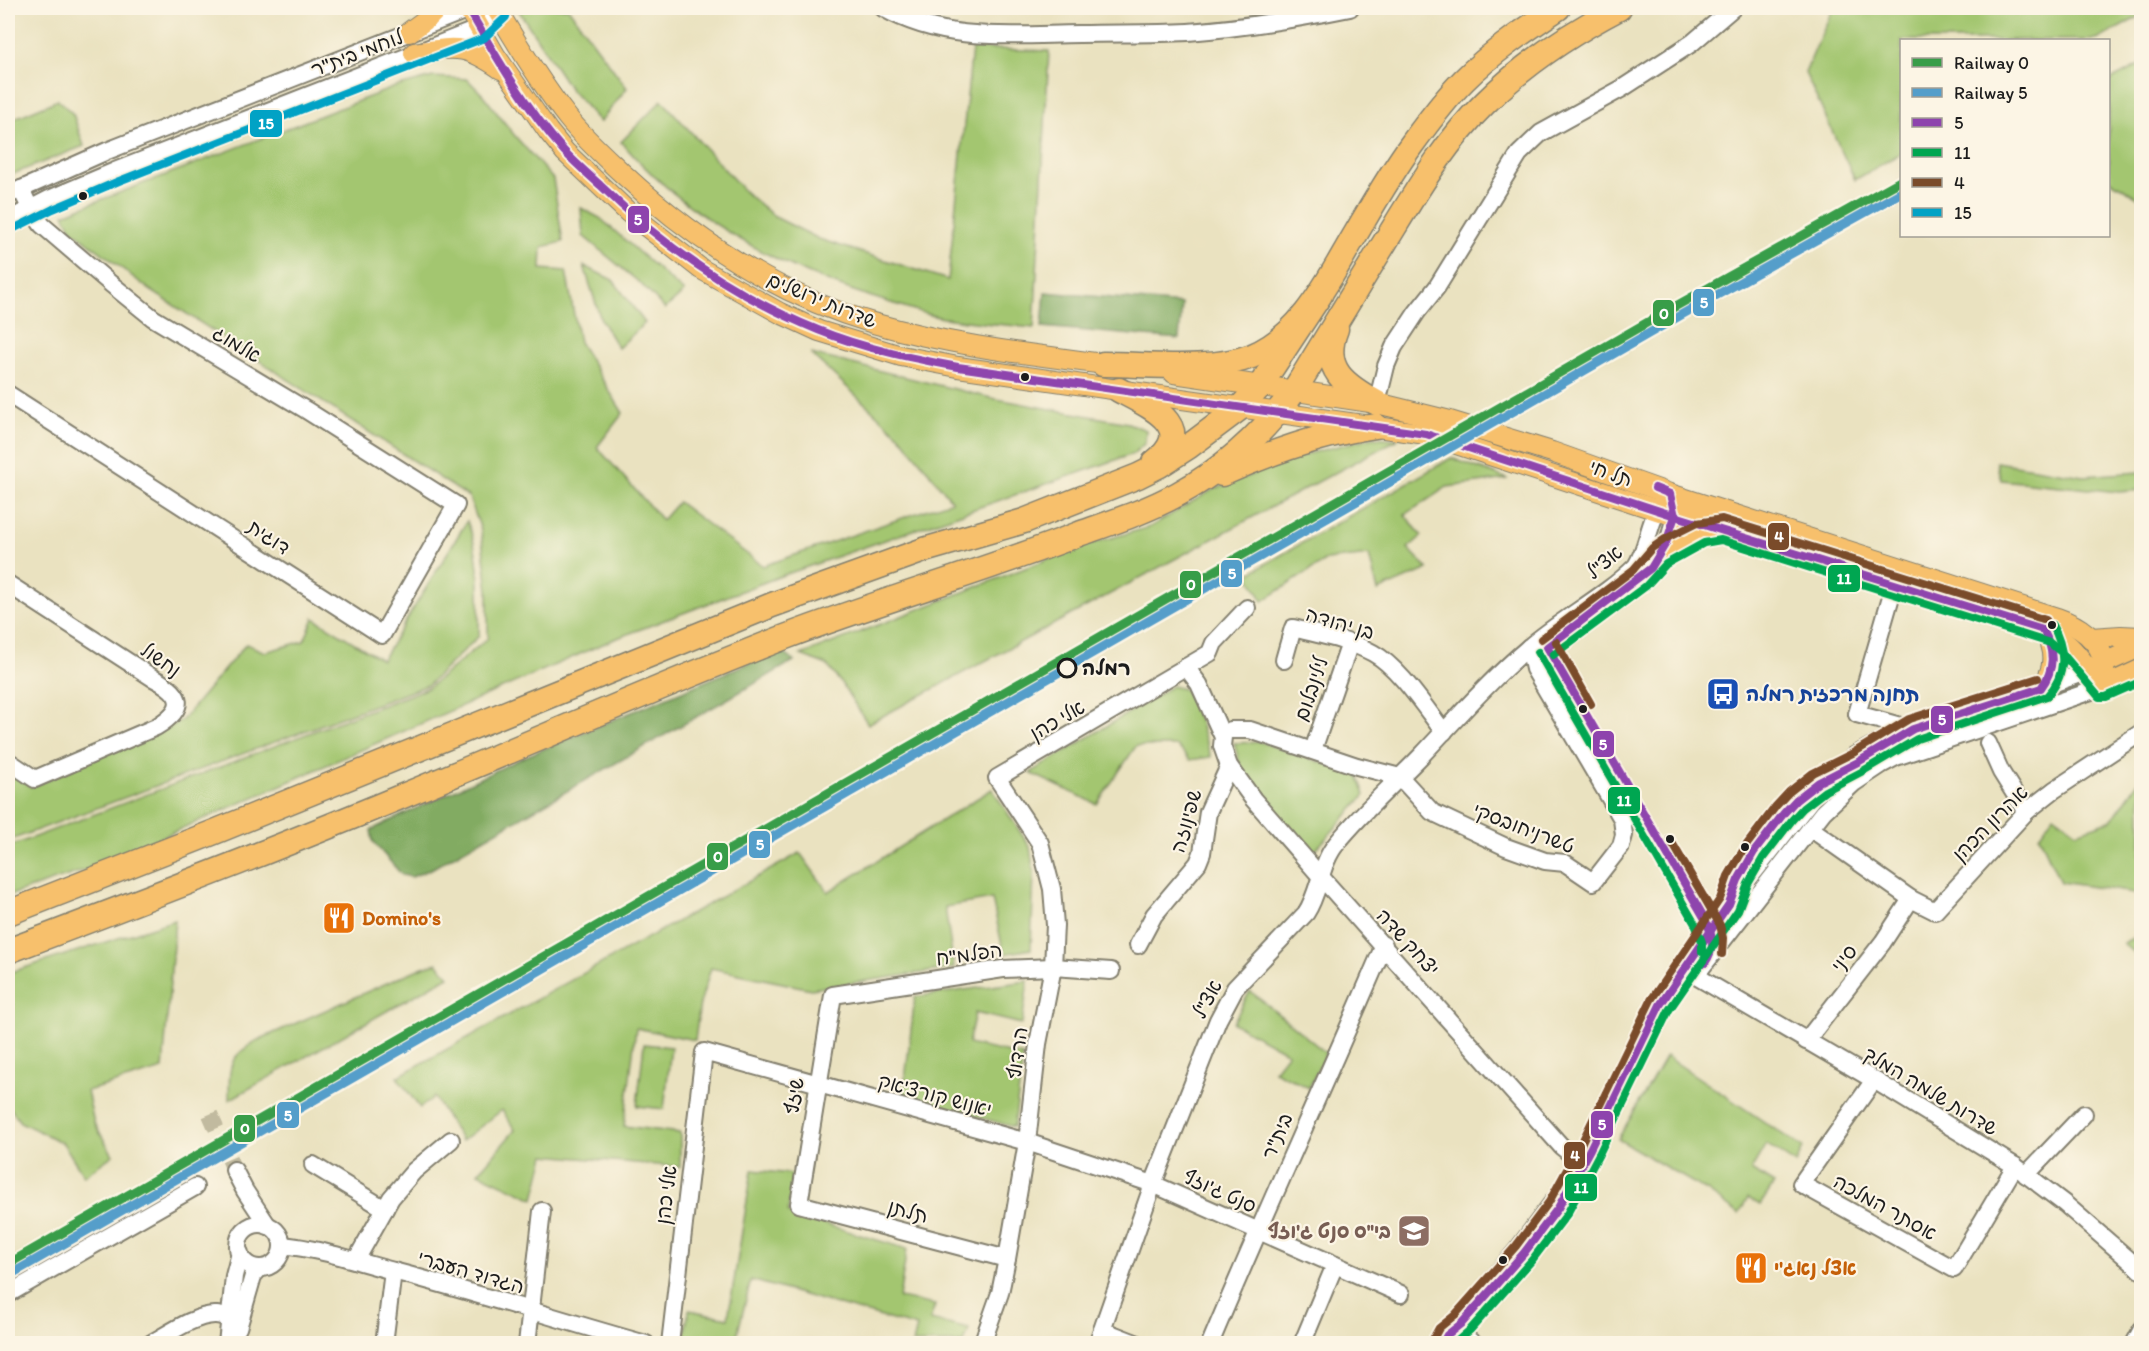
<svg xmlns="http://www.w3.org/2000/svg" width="2149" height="1351" font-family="Itim,'Playpen Sans Hebrew',sans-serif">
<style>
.green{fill:#a3c66f;stroke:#607146;stroke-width:1.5}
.forest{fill:#82ab62;stroke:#4f643f;stroke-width:1.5}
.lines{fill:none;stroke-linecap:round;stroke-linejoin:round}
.minor-tunnel{stroke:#c1ba9f;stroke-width:16;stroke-dasharray:16 8;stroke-linecap:butt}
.minor-casing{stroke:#837f6e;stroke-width:20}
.major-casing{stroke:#837f6e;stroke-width:22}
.highway-casing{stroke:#837f6e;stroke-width:27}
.minor{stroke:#fff;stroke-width:16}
.major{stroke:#f7c06c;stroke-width:20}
.highway{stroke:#f7c06c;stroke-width:24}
.bus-1-casing{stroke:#fcf5e5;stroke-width:12}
.bus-2-casing{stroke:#fcf5e5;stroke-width:12}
.bus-3-casing{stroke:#fcf5e5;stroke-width:12}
.bus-4-casing{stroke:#fcf5e5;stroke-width:12}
.bus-1{stroke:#8e44ad;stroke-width:8}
.bus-2{stroke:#00a651;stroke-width:8}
.bus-3{stroke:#7a4b2a;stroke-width:8}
.bus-4{stroke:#01a2c5;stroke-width:8}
.rail-1-casing{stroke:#fcf5e5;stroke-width:14}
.rail-2-casing{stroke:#fcf5e5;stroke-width:14}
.rail-1{stroke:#389d48;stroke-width:9}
.rail-2{stroke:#549eca;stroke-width:9}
.bus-dot{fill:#1c1c1c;stroke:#fcf5e5;stroke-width:2}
.stop-dot{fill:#fcf5e5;stroke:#1c1c1c;stroke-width:3}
.labels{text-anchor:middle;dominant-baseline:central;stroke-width:4.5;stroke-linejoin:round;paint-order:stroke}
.street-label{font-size:20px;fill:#1c1c1c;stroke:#fcf5e5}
.stop-label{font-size:20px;font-weight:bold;fill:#1c1c1c;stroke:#fcf5e5;text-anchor:start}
.transit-label{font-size:20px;font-weight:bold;fill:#164399;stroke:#fcf5e5;text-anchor:start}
.food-label{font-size:20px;font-weight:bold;fill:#c56008;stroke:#fcf5e5;text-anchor:start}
.education-label{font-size:20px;font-weight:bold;fill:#785e54;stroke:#fcf5e5;text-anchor:end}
.line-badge{stroke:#fcf5e5;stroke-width:2}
.badge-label{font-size:16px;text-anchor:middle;font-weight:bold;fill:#fff}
</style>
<rect width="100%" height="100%" fill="#fcf5e5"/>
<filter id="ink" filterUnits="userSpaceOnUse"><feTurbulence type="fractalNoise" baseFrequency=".0167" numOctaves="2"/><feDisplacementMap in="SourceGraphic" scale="12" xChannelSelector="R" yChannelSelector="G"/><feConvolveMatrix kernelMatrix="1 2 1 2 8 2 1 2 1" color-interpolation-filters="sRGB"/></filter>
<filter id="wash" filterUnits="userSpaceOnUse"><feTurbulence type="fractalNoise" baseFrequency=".008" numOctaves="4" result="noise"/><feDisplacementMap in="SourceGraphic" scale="24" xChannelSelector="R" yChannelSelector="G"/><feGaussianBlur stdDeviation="1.35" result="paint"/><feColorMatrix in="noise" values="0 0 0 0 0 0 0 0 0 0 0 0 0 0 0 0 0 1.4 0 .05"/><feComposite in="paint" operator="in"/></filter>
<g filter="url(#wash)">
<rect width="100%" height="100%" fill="#eae2c0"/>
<g class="green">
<polygon points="517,8 568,8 627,88 600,122 570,89"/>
<polygon points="1833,8 2141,8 2142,15 2097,40 1902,40 1901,153 1855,180 1805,73"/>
<path d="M 972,48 L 1049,51 L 1034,328 C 1003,324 970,323 939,317 C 923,314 907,307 891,303 C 790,273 691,223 621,142 L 662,100 L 745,192 L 775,217 L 819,239 L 948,280 Z"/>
<polygon points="2141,64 2141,199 2108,179 2109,81"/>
<polygon points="433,77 467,79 483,95 515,136 553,179 563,242 542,247 541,269 566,271 579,342 623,413 597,447 662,520 678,502 763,566 952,501 900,436 811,354 991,398 1128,423 1146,430 1145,443 1133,454 781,576 612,640 94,867 8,896 8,847 428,688 488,638 488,591 481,530 469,497 150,290 72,230 64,214 395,87"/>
<polygon points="58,100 73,114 84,146 8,176 8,121"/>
<polygon points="581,208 600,218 684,292 665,309 641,284 583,236"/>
<polygon points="584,266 613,280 645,323 618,348 601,320"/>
<polygon points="1373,437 1398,439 868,724 841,683 827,665 801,655 1079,547 1150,527 1212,490 1303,455"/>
<polygon points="1451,458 1508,479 1447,487 1405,515 1422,536 1408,548 1428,569 1378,591 1369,555 1326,560 1263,601 1248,574"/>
<polygon points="1996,462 2083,476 2141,472 2141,490 2119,492 2001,480"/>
<path d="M 467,521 C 482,558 479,596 479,636 L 428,685 L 8,841 L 8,770 L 31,787 L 182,720 L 246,644 L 265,652 L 304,641 L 314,618 L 382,660 Z"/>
<polygon points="1172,686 1184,689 1194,704 1211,757 1190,760 1177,746 1136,746 1097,804 1030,773"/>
<polygon points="1261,742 1358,775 1365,795 1311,855 1262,801 1241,769 1234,743"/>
<polygon points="2141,778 2141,894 2060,882 2039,835 2054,815 2077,832 2112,820"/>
<polygon points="992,789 1030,847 1034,873 1031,949 1004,954 992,899 945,907 954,968 811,989 711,968 700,1003 695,1040 636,1028 624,1126 680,1133 680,1167 545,1155 534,1199 478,1173 515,1130 502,1110 462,1141 434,1097 420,1108 397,1077 800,853 828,892"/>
<polygon points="175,920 163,1069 87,1091 94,1123 113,1155 84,1176 63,1143 20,1122 8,1105 8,973"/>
<polygon points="2141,934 2141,954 2136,954 2123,943"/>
<path d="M 437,963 L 449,976 L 229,1100 C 230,1065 226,1059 258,1040 L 423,967 Z"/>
<polygon points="1028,981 1022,1024 975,1013 968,1044 1023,1056 1014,1127 903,1096 915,997"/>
<polygon points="1250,991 1326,1053 1309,1088 1274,1071 1288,1053 1233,1023"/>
<polygon points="644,1044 671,1047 664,1109 637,1106"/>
<polygon points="1666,1056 1803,1148 1796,1164 1766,1144 1751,1170 1774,1184 1760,1205 1748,1198 1739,1214 1707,1191 1618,1139"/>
<polygon points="752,1170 792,1174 788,1213 907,1249 899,1298 935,1305 930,1320 969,1329 964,1343 913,1343 917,1327 751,1280 735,1343 709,1343 684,1338 689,1310 728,1318"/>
</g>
<g class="forest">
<polygon points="1045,292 1182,304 1179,339 1042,327"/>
<polygon points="780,650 794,661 431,869 412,877 402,875 373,842 371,830 524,757"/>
</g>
</g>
<g filter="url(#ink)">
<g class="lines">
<polyline class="minor-tunnel" points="210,1114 234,1170"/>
<defs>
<g id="minor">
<path d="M 883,8 C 945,43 1010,35 1079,34 C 1115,33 1152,34 1188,32 C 1242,28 1296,19 1350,8"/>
<polyline points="8,195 107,151 469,9 479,9"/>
<polyline points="8,220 49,199 115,171 480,28 498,10"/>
<polyline points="8,394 382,635 456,505 306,410 153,318 111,284 42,225 30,208 21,189"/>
<polyline points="1377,403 1386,366 1394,347 1417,312 1437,287 1519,154 1541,133 1621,89 1692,43 1733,8"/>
<path d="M 8,584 L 153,678 C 184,694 187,708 156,727 L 35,779 L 8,761"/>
<path d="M 1628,587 C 1654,568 1680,537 1672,503"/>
<path d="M 1284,660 L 1293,628 C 1320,635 1349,640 1373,653 C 1399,667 1425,708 1444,732"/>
<polyline points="1186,667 1199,684 1223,737 1222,746 1229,766 1253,799 1322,878 1562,1147 1582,1163 1518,1249 1461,1316 1442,1344"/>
<polyline points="2088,671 2041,688 1886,738 1854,756 1829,777 1729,904 1684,969 1874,1080 2015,1166 2065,1204 2142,1271"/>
<polyline points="1857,714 1890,600"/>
<polyline points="1857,714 1911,729"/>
<polyline points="1231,730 1250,730 1357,766 1400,777"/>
<polyline points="1988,743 2001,772 2026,812"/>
<polyline points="1313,750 1350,643"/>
<polyline points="1400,777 1432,812 1506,847 1545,861 1565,863 1593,882 1621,846 1624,835 1622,819 1534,669 1529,647"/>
<polyline points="1810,828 1911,899 1935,911 2026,812 2054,790 2142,732"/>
<polyline points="1138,945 1154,915 1198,863 1202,853 1208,812 1229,766"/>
<polyline points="1695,976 1823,812 1854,783 1881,765 1896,757 2103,687"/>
<polyline points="1806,1041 1883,942 1911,899"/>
<polyline points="1874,1080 1801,1184 1954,1269 2015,1166"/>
<polyline points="313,1165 385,1209"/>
<polyline points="234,1170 245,1191 268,1226"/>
<polyline points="2026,1175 2084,1114"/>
<circle cx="260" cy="1246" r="22"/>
<path d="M 282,1245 C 322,1249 358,1262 397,1272 C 481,1294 563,1321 646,1344"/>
<polyline points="1007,1259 799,1204 833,995 1003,969 1053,967 1111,971"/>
<polyline points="356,1260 391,1198 414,1171 451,1140"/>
<polyline points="8,1294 195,1187"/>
<polyline points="238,1328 253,1276 260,1268"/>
<polyline points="1102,1330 1138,1344"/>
<polyline points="1447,1335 1462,1335 1474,1344"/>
<path d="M 150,1344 C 168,1334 196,1314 216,1315 C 224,1316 232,1318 240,1319"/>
<polyline points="227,1344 234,1276 240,1253"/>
<polyline points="384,1344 393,1271"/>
<polyline points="527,1344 542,1211"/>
<polyline points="670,1344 704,1052 1027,1142 1153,1184 1401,1294"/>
<polyline points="982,1344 1000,1293 1007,1259 1027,1142 1038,1044 1053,967 1055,925 1052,889 1040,843 997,778 1210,653 1214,643 1247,608"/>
<path d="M 1097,1344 L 1153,1184 L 1218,1020 L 1235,988 L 1306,913 C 1320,892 1320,863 1337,843 C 1363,811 1394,784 1422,755 C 1457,718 1489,681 1528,648 C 1561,619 1606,596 1636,566 C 1649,545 1648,519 1664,501"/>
<path d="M 1210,1344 C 1266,1210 1327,1079 1384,945"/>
<polyline points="1302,1344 1335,1265"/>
<polyline points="2134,1344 2142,1329"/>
</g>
<g id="major">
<path d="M 468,8 L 495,55 L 548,131 L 565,152 L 628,212 L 701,269 L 780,313 L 819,331 L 901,356 L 958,367 L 1426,434 L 1675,516 L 1722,529 L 2043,630 C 2074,642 2082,664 2103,687"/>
<path d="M 496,8 C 517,44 542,85 568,118 C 584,138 603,155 622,173 C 694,240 777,295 873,323 C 952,346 1036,355 1118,366"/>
<polyline points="409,32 428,18 438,8"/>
<path d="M 414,53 C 457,47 465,44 501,69"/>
<path d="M 1174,373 L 1377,403 L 1450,421 L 1552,452 L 1670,494 L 2057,618 C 2077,625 2101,639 2104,663 C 2105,671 2103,679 2103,687"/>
<polyline points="1659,556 1687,539 1719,529"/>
<polyline points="2091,638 2121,636 2142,637"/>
<polyline points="2093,668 2142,646"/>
<polyline points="2103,687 2142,669"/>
<path d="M 2041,688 C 2056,670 2056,650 2043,630"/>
</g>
<g id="highway">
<path d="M 1336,329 C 1320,369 1346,386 1377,403"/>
<path d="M 1103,364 C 1149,364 1210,372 1252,356 C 1301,336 1327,283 1352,240 C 1371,208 1390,174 1412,144 C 1428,122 1445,99 1464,80 C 1492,52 1525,30 1558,8"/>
<path d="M 1119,390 C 1149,406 1200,427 1154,463"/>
<path d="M 1222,474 C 1271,452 1323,434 1376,426"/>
<polyline points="8,913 212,833 772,605 924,550 1024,521 1138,476 1160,465 1188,447 1240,408 1260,386 1320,295"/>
<path d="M 8,951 C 138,902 269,852 398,798 C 527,745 654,688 785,637 C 882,600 982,572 1079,534 C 1113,522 1147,511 1178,494 C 1224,469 1263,433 1294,391 C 1323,343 1353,295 1382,247 C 1413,197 1443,144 1485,103 C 1524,64 1571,33 1619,8"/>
</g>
</defs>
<use href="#minor" class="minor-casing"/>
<use href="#major" class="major-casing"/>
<use href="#highway" class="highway-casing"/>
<use href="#minor" class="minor"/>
<use href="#major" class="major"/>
<use href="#highway" class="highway"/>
<defs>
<g id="bus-1">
<path d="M 468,8 C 496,57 526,108 564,151 C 575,163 588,174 600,185 C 663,246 736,297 818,330 C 862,348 911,358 958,367 L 1426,434 L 1675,516 L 2043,630 C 2055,651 2055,669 2041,688 L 1913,729 L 1858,762 L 1819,782 L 1796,800 L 1784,813 L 1754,852 L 1738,880 L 1729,904 L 1660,1005 L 1590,1149 L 1558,1208 L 1524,1253 L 1462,1323 L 1447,1335 L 1442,1344"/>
<path d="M 1655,488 L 1670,494 L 1675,516 L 1666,543 L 1651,568 L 1547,647 L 1705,919 C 1713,935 1716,947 1705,963"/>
</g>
<g id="bus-2">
<polyline points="1538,652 1695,924 1702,942 1702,952"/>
<polyline points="1553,655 1646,586 1666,564 1704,543 1721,540 2050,643 2062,653 2099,697 2106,697 2142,681"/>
<path d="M 1454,1344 L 1470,1330 L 1532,1260 L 1567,1214 L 1599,1154 L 1669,1010 L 1738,910 L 1748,884 L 1763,858 L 1792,820 L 1803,808 L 1825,791 L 1863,771 L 1917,739 L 2047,696 C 2067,675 2066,649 2052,625"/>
</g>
<g id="bus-3">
<polyline points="1541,639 1633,570 1652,548 1665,539 1697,523 1722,519 2046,620"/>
<polyline points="1556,642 1591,704"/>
<polyline points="1670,839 1720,925 1723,938 1722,954"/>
<polyline points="1433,1339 1439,1328 1455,1315 1516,1246 1549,1202 1581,1144 1651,1000 1720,899 1728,876 1745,847 1776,806 1789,792 1813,773 1853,753 1909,719 2038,678"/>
</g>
<polyline id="bus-4" points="13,229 53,209 119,181 484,38 506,17 508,8"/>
</defs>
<use href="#bus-1" class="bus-1-casing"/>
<use href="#bus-2" class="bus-2-casing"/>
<use href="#bus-3" class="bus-3-casing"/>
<use href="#bus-4" class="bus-4-casing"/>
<use href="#bus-1" class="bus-1"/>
<use href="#bus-2" class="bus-2"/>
<use href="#bus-3" class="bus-3"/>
<use href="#bus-4" class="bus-4"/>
<defs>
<polyline id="rail-1" points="8,1264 1676,306 1902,180"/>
<polyline id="rail-2" points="13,1273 1681,315 1902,192"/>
</defs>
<use href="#rail-1" class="rail-1-casing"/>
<use href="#rail-2" class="rail-2-casing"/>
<use href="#rail-1" class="rail-1"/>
<use href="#rail-2" class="rail-2"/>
</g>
</g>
<defs>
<symbol id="bus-square" viewBox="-11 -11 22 22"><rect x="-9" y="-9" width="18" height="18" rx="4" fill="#1a4fb4" stroke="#fcf5e5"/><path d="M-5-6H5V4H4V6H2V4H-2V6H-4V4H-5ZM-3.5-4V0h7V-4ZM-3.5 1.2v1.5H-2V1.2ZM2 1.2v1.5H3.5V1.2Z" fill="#fff"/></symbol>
<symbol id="restaurant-square" viewBox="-11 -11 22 22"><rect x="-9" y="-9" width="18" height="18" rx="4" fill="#e8710a" stroke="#fcf5e5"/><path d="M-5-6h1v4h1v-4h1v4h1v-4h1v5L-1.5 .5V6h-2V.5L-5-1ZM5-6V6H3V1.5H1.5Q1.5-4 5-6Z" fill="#fff"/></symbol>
<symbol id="school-square" viewBox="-11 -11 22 22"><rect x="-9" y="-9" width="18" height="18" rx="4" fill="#8d6e63" stroke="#fcf5e5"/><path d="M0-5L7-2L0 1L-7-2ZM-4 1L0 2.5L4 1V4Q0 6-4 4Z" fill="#fff"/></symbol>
</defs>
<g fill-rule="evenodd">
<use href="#bus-square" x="1704" y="675" width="38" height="38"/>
<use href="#restaurant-square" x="320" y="899" width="38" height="38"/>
<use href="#school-square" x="1395" y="1212" width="38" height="38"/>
<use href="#restaurant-square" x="1732" y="1249" width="38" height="38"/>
</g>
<g class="bus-dot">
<circle cx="83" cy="196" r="5"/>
<circle cx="1025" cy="377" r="5"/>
<circle cx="2052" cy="625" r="5"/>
<circle cx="1583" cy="709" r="5"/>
<circle cx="1670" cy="839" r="5"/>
<circle cx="1745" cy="847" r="5"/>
<circle cx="1503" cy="1260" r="5"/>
</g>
<circle class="stop-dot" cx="1067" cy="668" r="9"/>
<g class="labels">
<g class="street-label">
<text transform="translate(357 53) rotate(-21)">לוחמי בית"ר</text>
<text transform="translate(822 300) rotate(22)">שדרות ירושלים</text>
<text transform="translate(237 344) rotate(31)">אלמוג</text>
<text transform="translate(1611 473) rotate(19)">תל חי</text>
<text transform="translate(269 537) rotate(33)">דוגית</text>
<text transform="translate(1604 562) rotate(-40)">אצ"ל</text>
<text transform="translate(1340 623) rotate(16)">בן יהודה</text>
<text transform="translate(161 660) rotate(35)">נחשול</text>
<text transform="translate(1311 689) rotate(-71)">לילינבלום</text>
<text transform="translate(1057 720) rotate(-30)">אלי כהן</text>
<text transform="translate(1186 821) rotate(-74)">שפינוזה</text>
<text transform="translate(1990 823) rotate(-45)">אהרון הכהן</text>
<text transform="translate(1524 828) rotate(21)">טשרניחובסקי</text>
<text transform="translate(1408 942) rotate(48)">יצחק שדה</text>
<text transform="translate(969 954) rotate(-8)">הפלמ"ח</text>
<text transform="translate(1844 958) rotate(-52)">סיני</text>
<text transform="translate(1207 999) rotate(-62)">אצ"ל</text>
<text transform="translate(1017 1053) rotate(-82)">הרדוף</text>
<text transform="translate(1931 1091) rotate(31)">שדרות שלמה המלך</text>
<text transform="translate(935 1095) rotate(15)">יאנוש קורצ'אק</text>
<text transform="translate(794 1096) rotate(-81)">שיזף</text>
<text transform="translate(1277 1136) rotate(-66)">בית"ר</text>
<text transform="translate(1220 1191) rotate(24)">סנט ג'וזף</text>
<text transform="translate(666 1195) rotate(-83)">אלי כהן</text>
<text transform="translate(1885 1207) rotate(29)">אסתר המלכה</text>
<text transform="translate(908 1211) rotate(15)">תלתן</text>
<text transform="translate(471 1272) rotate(16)">הגדוד העברי</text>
</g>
<g class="stop-label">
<text x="1082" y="668">רמלה</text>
</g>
<g class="transit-label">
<text x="1746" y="694">תחנה מרכזית רמלה</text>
</g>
<g class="food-label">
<text x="362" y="918">Domino's</text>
<text x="1774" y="1268">אצל נאג'י</text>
</g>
<g class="education-label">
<text x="1391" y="1231">בי"ס סנט ג'וזף</text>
</g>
</g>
<g class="line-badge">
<rect x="249" y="109" width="34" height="29" rx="6" fill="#01a2c5"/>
<rect x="627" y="205" width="23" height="29" rx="6" fill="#8e44ad"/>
<rect x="1692" y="288" width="23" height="29" rx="6" fill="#549eca"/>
<rect x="1652" y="299" width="23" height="28" rx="6" fill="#389d48"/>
<rect x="1767" y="522" width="23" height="29" rx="6" fill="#7a4b2a"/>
<rect x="1220" y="559" width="23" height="29" rx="6" fill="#549eca"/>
<rect x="1827" y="564" width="34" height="29" rx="6" fill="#00a651"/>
<rect x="1179" y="570" width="23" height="29" rx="6" fill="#389d48"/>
<rect x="1930" y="705" width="24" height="29" rx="6" fill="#8e44ad"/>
<rect x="1592" y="730" width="23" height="28" rx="6" fill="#8e44ad"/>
<rect x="1607" y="786" width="34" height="29" rx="6" fill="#00a651"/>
<rect x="748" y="830" width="23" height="29" rx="6" fill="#549eca"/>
<rect x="706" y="842" width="23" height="29" rx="6" fill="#389d48"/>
<rect x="276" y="1101" width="24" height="28" rx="6" fill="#549eca"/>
<rect x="1590" y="1110" width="24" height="29" rx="6" fill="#8e44ad"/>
<rect x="233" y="1114" width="23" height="29" rx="6" fill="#389d48"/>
<rect x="1563" y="1141" width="23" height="29" rx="6" fill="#7a4b2a"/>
<rect x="1564" y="1173" width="34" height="29" rx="6" fill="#00a651"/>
</g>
<g class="badge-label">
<text x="266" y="129">15</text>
<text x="638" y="225">5</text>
<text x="1704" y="308">5</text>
<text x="1664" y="319">0</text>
<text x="1779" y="542">4</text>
<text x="1232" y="579">5</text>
<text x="1844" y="584">11</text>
<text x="1191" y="590">0</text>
<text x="1942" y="725">5</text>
<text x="1603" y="750">5</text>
<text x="1624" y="806">11</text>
<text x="760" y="850">5</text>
<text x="718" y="862">0</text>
<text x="288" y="1121">5</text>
<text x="1602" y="1130">5</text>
<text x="245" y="1134">0</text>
<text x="1575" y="1161">4</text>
<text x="1581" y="1193">11</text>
</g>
<rect width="2149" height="1351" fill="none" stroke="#fcf5e5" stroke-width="30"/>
<rect x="1900" y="39" width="210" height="198" fill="#fcf5e5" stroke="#a29e95" stroke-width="1.5"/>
<rect x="1912" y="58" width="30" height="9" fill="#389d48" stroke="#a29e95" stroke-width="1.5"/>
<text x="1954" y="69" font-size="18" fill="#1c1c1c">Railway 0</text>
<rect x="1912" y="88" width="30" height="9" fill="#549eca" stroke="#a29e95" stroke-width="1.5"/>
<text x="1954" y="99" font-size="18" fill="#1c1c1c">Railway 5</text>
<rect x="1912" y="118" width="30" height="9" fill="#8e44ad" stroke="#a29e95" stroke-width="1.5"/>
<text x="1954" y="129" font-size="18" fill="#1c1c1c">5</text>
<rect x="1912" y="148" width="30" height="9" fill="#00a651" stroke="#a29e95" stroke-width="1.5"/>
<text x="1954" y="159" font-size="18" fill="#1c1c1c">11</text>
<rect x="1912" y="178" width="30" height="9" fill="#7a4b2a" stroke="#a29e95" stroke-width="1.5"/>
<text x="1954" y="189" font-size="18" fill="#1c1c1c">4</text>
<rect x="1912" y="208" width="30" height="9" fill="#01a2c5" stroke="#a29e95" stroke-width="1.5"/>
<text x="1954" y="219" font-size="18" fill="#1c1c1c">15</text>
</svg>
